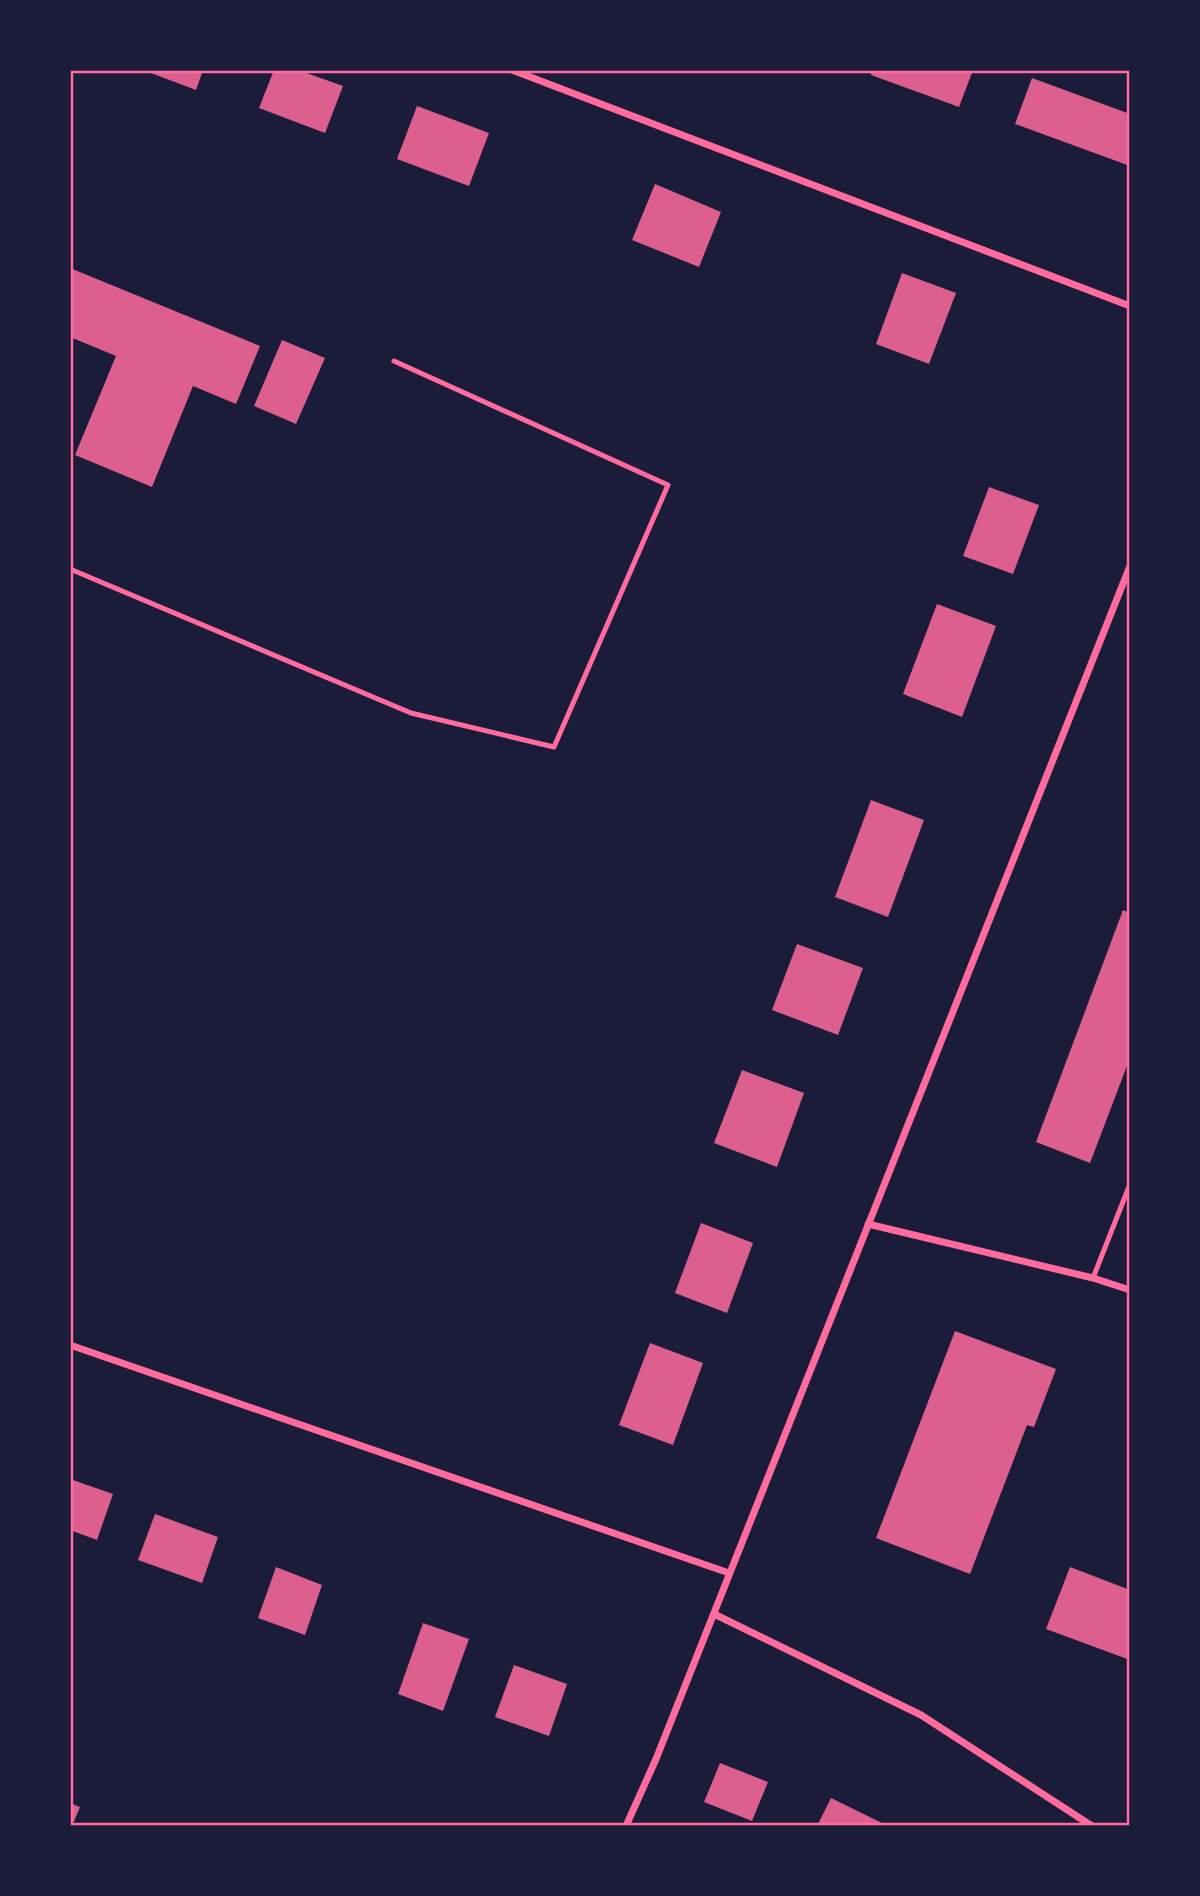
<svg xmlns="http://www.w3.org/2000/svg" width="1200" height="1896" font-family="'Fira Sans',sans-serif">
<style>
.building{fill:#dd5f8e}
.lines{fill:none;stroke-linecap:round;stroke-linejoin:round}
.service{stroke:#ff6b9d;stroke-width:5}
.minor{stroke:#ff6b9d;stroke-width:7}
.neatline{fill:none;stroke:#ff6b9d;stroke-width:2.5}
</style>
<rect width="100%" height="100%" fill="#1b1b3a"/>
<g class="building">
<polygon points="143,70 203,70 196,90"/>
<polygon points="274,70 298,70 343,86 325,133 259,108"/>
<polygon points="872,70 973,70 959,107 871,75"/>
<polygon points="1032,78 1130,114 1130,166 1015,124"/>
<polygon points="417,106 489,133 469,186 397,159"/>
<polygon points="655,184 721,212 699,267 632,240"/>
<polygon points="70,268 260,346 236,404 193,386 152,487 75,455 116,356 70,337"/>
<polygon points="902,273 956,293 929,364 876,344"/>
<polygon points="282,340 325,358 296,424 254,406"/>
<polygon points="989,487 1039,505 1013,574 963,556"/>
<polygon points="937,604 996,626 962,717 903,694"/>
<polygon points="871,800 924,820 888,917 835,897"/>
<polygon points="1123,910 1130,913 1130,1058 1090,1163 1036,1142"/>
<polygon points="797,944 863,968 838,1035 772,1010"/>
<polygon points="742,1070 804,1093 777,1167 714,1143"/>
<polygon points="701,1223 753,1243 727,1313 675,1293"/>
<polygon points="955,1331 1056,1369 1034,1427 1027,1425 970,1574 876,1538"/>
<polygon points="650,1343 703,1363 673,1445 619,1425"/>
<polygon points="70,1479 113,1494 97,1540 70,1530"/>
<polygon points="155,1514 218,1537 202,1583 138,1560"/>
<polygon points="276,1567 322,1585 305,1635 258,1618"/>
<polygon points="1070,1567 1130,1590 1130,1660 1046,1629"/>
<polygon points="423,1623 469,1639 443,1711 398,1694"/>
<polygon points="514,1665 567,1684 549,1736 495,1717"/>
<polygon points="720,1763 768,1782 752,1821 704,1802"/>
<polygon points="831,1798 888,1826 817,1826"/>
<polygon points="70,1803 80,1807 72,1826 70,1826"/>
</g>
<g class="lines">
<g class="service">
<polyline points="70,569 411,713 554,747 668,485 394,361"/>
<polyline points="1093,1278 1130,1184"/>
</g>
<g class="minor">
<polyline points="512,70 1130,306"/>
<polyline points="868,1224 1093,1278 1130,1290"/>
<polyline points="70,1345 729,1573"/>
<polyline points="714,1614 921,1715 1092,1826"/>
<polyline points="626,1826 656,1759 1130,566"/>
</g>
</g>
<rect width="1200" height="1896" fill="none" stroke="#1b1b3a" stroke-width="144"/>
<rect x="72" y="72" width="1056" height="1752" class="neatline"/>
</svg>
